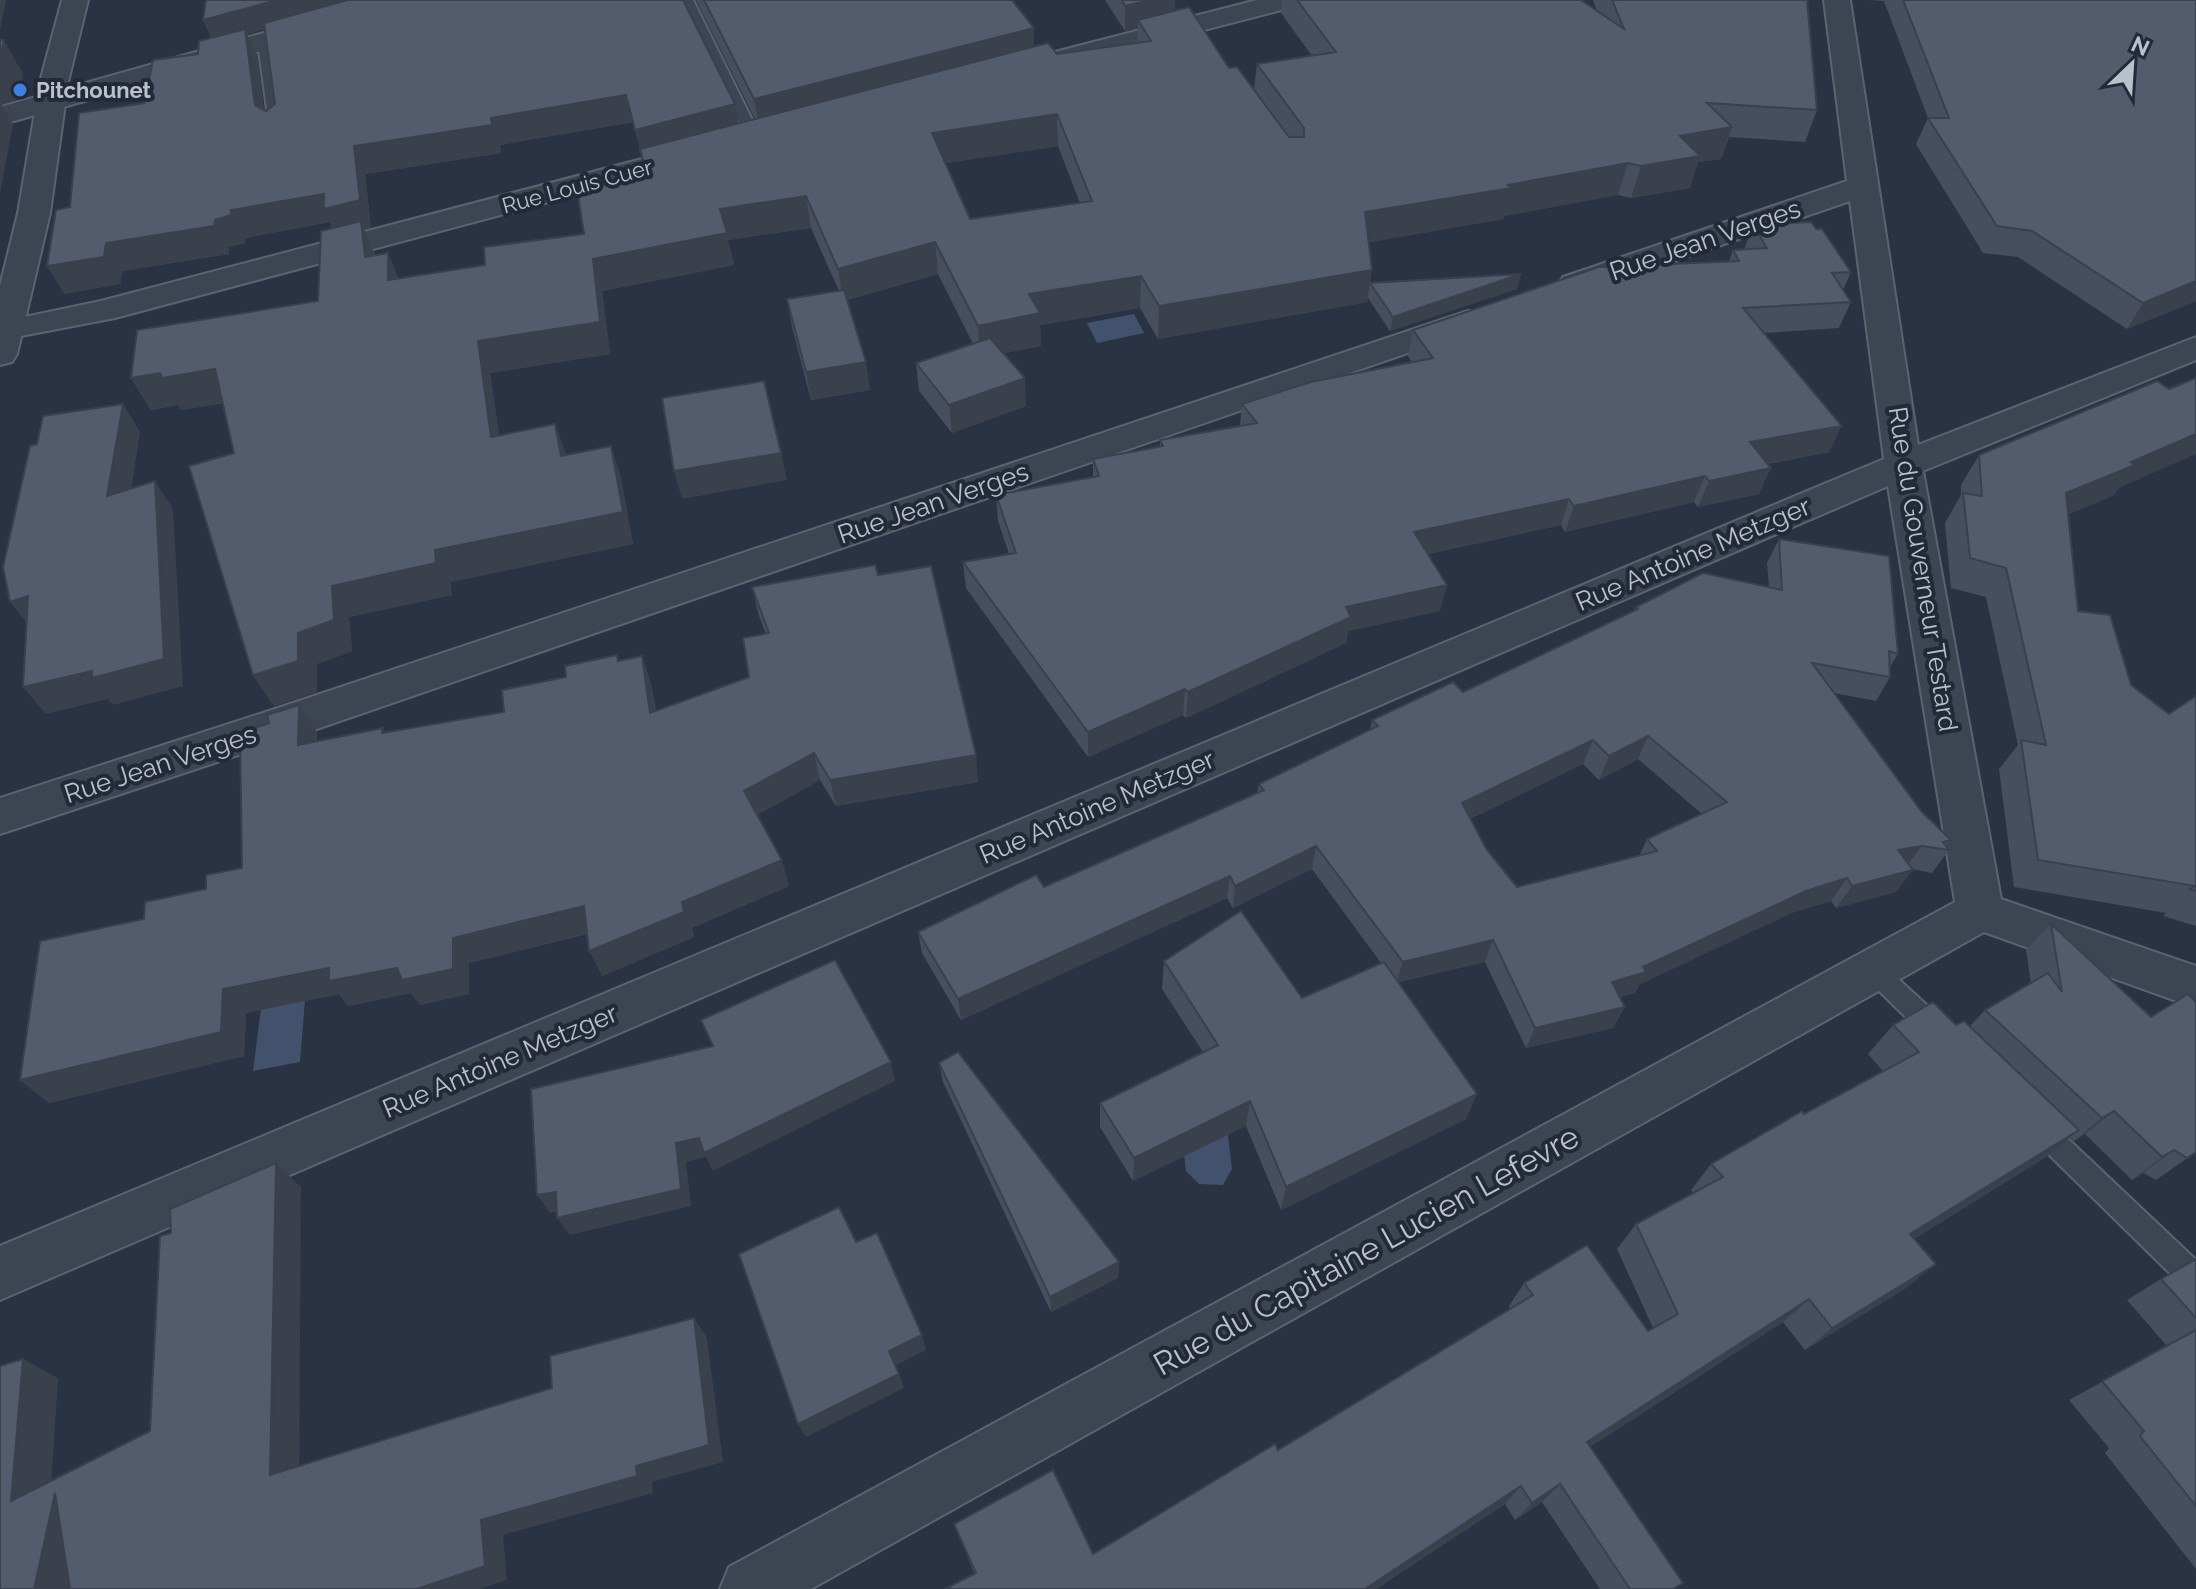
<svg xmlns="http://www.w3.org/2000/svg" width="2196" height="1589" font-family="Raleway,sans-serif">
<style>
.water{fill:#43526c}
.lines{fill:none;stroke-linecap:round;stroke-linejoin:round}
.service-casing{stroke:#5c6370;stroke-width:4}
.minor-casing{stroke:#5c6370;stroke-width:4}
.tertiary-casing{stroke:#5c6370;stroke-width:4}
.service{fill:#3e4552;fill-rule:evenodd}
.minor{fill:#3e4552;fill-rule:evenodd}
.tertiary{fill:#3e4552;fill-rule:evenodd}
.wall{fill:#474f5e;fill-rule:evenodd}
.shaded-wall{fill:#3a404c}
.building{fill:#535c6d;stroke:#3a404c;stroke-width:2;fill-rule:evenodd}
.shop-dot{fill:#3f7fe0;stroke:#222a38;stroke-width:3}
.labels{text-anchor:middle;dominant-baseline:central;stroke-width:8;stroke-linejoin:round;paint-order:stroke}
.far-poi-label{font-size:22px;font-weight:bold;fill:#bbc1cc;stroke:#222a38;text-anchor:start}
.far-street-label{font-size:22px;fill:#bbc1cc;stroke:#222a38}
.street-label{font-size:26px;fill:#bbc1cc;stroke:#222a38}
.near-street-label{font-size:32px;fill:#bbc1cc;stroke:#222a38}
</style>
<rect width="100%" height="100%" fill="#2a3343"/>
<g class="water">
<polygon points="1134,314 1144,333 1097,343 1087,323"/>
<polygon points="305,1000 300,1062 253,1071 261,1008"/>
<polygon points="1225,1111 1232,1169 1223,1185 1199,1184 1186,1171 1180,1121"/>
</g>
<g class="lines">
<defs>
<g id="service">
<polygon points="679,0 693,0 761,138 759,141 754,142 747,138"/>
<polygon points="265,39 272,43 284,132 277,136 270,132 258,43"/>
<polygon points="1873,960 1881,963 1945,1022 1948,1030 1945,1038 1936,1041 1927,1038 1865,977 1861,970 1865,963"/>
<polygon points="2039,1116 2048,1120 2196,1260 2196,1292 2186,1289 2030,1136 2026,1128 2030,1120"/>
</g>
<g id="minor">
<polygon points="381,0 424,0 420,6 0,125 0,107"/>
<polygon points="1257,0 1301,0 1297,6 1049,70 1039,68 1035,62 1039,56"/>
<polygon points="1824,0 1850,0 1918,445 2196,337 2196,360 1923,471 2001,899 2196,966 2196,1008 1984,932 811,1589 720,1589 729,1567 1955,902 1888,486 0,1300 0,1246 1884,459 1850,201 1587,291 1575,294 1563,291 1559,284 1563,277 1847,181"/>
<polygon points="703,143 714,146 718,152 714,158 115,318 0,340 0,322 101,301"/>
<polygon points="1468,311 1480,314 1485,321 1480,328 311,731 0,834 0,798 281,707"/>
</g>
<polygon id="tertiary" points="62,0 88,0 68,82 50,213 17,354 12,362 0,365 0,286 18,213 40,82"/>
</defs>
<use href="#service" class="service-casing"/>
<use href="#minor" class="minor-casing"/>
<use href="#tertiary" class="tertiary-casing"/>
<use href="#service" class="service"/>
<use href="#minor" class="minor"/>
<use href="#tertiary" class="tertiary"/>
</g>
<g class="wall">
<path d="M 206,0 L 739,123 L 755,119 L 696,0 L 1012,0 L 1034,28 L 1034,47 L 1057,54 L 1137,43 L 1138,28 L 1125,31 L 1105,0 L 1175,0 L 1175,11 L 1229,68 L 1254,90 L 1257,64 L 1312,56 L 1281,13 L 1282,0 L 1581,0 L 1597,11 L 1593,0 L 1807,0 L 1817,110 L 1805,142 L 1729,137 L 1721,159 L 1698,162 L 1690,188 L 1631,198 L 1618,195 L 1504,216 L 1503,219 L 1369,242 L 1370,283 L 1517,289 L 1390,331 L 1368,298 L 1367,302 L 1158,339 L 1140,308 L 1040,325 L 1041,346 L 1004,353 L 1026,406 L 952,433 L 919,391 L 916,363 L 973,344 L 938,274 L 847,300 L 870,390 L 811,400 L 792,327 L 787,299 L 839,291 L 811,228 L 728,240 L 734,265 L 602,291 L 610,354 L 490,373 L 499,435 L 566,455 L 611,446 L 621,478 L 633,544 L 450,582 L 452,595 L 349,617 L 352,651 L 317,664 L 317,692 L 274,706 L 253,675 L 234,453 L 223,403 L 181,410 L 178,405 L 151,410 L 131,378 L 318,301 L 332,228 L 330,222 L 245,238 L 245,243 L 229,247 L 229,254 L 122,271 L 120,284 L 64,294 L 70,207 L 144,103 L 198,54 L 212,38 L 203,20 ZM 265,29 L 275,104 L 266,111 L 264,110 L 257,55 L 247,34 ZM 633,122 L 648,178 L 584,234 L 485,265 L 399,278 L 375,255 L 364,229 L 371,228 L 365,174 L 501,153 L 500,145 ZM 1058,146 L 1080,203 L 970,219 L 946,163 Z"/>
<polygon points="1868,0 2196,0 2196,301 2127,329 2018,257 1983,253 1916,144 1928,118 1884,1"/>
<polygon points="1753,225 1851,272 1843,290 1851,302 1839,328 1764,333 1829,452 1768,464 1759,494 1698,507 1694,502 1565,532 1561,525 1428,554 1440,611 1348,631 1346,643 1186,718 1183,715 1088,757 966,588 963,562 1009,554 998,521 996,495 1093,477 1093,459 1160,447 1160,440 1240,426 1242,404 1412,362 1408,356 1413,330 1729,261 1733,250 1744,250"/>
<polygon points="1979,455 2119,488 2114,495 2069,514 2078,611 2131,685 2169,714 2196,696 2196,926 2163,916 2166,913 2014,887 1999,769 2018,745 1986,597 1951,588 1945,523 1961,495 1961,485"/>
<path d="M 1779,539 L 1898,654 L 1890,667 L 1890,677 L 1876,701 L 1834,693 L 1922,812 L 1951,840 L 1946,846 L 1949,850 L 1932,873 L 1912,869 L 1896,892 L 1836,908 L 1831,901 L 1791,913 L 1640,984 L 1635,993 L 1620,997 L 1613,1028 L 1526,1048 L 1485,962 L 1398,982 L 1477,1094 L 1466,1119 L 1281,1210 L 1246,1126 L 1133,1181 L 1100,1127 L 1100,1103 L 1203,1052 L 1162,989 L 1164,961 L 1302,998 L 1381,963 L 1312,869 L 1233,908 L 1227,898 L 961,1020 L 922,953 L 918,932 L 1044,887 L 1257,793 L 1259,784 L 1370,730 L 1372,720 L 1463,692 L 1634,611 L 1636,607 L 1769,587 L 1767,563 ZM 1638,759 L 1702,814 L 1647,839 L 1639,856 L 1517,887 L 1487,850 L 1470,819 L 1583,764 L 1599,780 Z"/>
<polygon points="878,575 978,782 836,806 820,780 757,815 789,886 692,928 694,937 602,976 587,934 469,963 469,994 420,1005 411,993 348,1006 339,994 246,1013 244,1056 49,1103 20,1080 144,919 206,889 242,868 269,723 299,705 317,732 317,741 385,732 504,712 566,677 619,661 642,656 651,684 656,711 749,677 766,634 759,616 752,587"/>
<polygon points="2051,924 2151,1017 2196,1002 2196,1152 2156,1180 2143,1173 2132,1180 2085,1134 2074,1141 2070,1137 2046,1157 1914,1239 1906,1288 1805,1350 1783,1322 1590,1447 1673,1589 1600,1589 1542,1502 1515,1520 1505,1504 1376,1589 945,1589 974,1573 954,1524 1093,1554 1278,1450 1510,1309 1509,1306 1524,1283 1648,1331 1653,1328 1617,1249 1636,1224 1693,1193 1691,1190 1711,1164 1883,1071 1868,1054 1893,1025 1970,1026 1985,1010 2031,983 2026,950"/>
<polygon points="939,1063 1119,1262 1118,1278 1051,1312 943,1082"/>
<polygon points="2196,1259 2196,1569 2105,1453 2109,1448 2069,1400 2167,1346 2127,1300 2161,1279"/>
</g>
<g class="shaded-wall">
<polygon points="0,0 6,0 0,30"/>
<polygon points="277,0 370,0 247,34 257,55 267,132 214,44 203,20"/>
<polygon points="1150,0 1175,0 1175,18 1138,20 1138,28 1125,31 1125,6"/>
<polygon points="1034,28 1034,55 759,127 754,99"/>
<polygon points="4,40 23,74 18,99 2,105 13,124 0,194 0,58"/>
<polygon points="626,95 633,122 500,145 501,153 365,174 371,228 364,229 374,253 379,289 336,237 330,222 245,238 245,243 229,247 229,254 122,271 120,284 64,294 47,266 106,243 215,220 354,146 491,118"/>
<polygon points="735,104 740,131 642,157 635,130"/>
<polygon points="1057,114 1058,146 935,165 932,133"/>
<polygon points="1732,127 1721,159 1698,162 1690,188 1631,198 1641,166 1680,136"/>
<polygon points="1628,163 1618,195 1504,216 1503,219 1360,244 1365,212"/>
<polygon points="806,196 811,228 728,240 734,265 602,291 610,354 490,373 504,469 491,437 478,341 593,259 720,209"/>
<polygon points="935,242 938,274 843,301 838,269"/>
<polygon points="388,253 401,285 388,280"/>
<polygon points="1372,270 1367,302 1158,339 1159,306"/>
<polygon points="1521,274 1517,289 1390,331 1393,317"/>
<polygon points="1141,276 1140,308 1040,325 1041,346 980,358 978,326 1029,294"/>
<polygon points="2196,281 2196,301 2127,329 2143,303"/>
<polygon points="866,362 870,390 811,400 806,372"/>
<polygon points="215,369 233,401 181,410 178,405 151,410 131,378 160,373"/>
<polygon points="1025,378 1026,406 952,433 949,405"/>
<polygon points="123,404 140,432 126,523 107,496"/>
<polygon points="555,424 567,456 561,456"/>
<polygon points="1842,426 1829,452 1738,469 1750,442"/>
<polygon points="2196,434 2196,454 2119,488 2114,495 2046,523 2066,493 2131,462"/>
<polygon points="611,446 621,478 633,544 450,582 452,595 349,617 352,651 317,664 317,692 274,706 253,675 298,633 332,586 435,550"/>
<polygon points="781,453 787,480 682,499 674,471"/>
<polygon points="1771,468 1759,494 1698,507 1709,481"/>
<polygon points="1705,476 1694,502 1565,532 1574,506"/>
<polygon points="155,481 173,509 183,686 113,705 108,699 46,714 23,687"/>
<polygon points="1569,499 1561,525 1408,558 1414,532"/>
<polygon points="1447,585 1440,611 1348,631 1346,643 1186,718 1188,692 1346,607"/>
<polygon points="28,596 32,629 10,602"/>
<polygon points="642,656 651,684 660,740 650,713"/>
<polygon points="1185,689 1183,715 1088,757 1088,732"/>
<polygon points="299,705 317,732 316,772 298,745"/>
<polygon points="1648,736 1638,759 1599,780 1609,756"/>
<polygon points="1593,740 1583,764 1455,826 1462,803"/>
<polygon points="814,753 820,780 752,818 744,791"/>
<polygon points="976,755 978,782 836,806 830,780"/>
<polygon points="1316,846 1312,869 1233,908 1235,886"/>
<polygon points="1922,846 1905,868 1898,850"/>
<polygon points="782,860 789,886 692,928 694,937 602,976 589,951 682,902"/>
<polygon points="1913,870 1896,892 1836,908 1852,886"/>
<polygon points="1230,876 1227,898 961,1020 958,999"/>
<polygon points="1847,878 1831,901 1791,913 1640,984 1635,993 1601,1003 1612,982 1806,891"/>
<polygon points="584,906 597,931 469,963 469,994 420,1005 411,993 348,1006 339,994 246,1013 244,1056 49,1103 20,1080 223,989 453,938"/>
<polygon points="1493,940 1485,962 1396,983 1403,962"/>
<polygon points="1625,1007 1613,1028 1526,1048 1535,1028"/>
<polygon points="891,1062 895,1081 713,1171 706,1157 686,1162 691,1206 570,1235 557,1218 676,1143"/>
<polygon points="1477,1094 1466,1119 1281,1210 1286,1187"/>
<polygon points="1250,1101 1246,1126 1133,1181 1134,1158"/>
<polygon points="2114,1111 2085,1134 2074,1141 2102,1118"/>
<polygon points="2079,1130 2046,1157 1881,1259 1910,1234"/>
<polygon points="2174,1150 2143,1173 2132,1180 2162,1157"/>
<polygon points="276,1163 301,1187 299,1492 270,1475"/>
<polygon points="556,1192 568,1210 550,1213 537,1195"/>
<polygon points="1119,1262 1118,1278 1051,1312 1050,1297"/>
<polygon points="1936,1264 1906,1288 1805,1350 1832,1328"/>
<polygon points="1809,1299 1783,1322 1568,1461 1587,1442"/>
<polygon points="694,1318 707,1338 723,1462 652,1482 653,1493 503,1535 507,1580 479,1589 417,1589 481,1520 636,1466"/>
<polygon points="922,1335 926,1350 894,1366 889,1351"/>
<polygon points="23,1359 58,1378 49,1517 11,1501"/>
<polygon points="899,1374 904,1388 806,1437 798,1424"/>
<polygon points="1560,1484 1542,1502 1515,1520 1532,1503"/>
<polygon points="1521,1486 1505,1504 1376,1589 1365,1589"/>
<polygon points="55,1493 75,1589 34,1589"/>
</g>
<g class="building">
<polygon points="206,0 277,0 203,20"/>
<polygon points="348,0 683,0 735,104 635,130 626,95 491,118 492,125 354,146 360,200 324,209 324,194 231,210 231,215 215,220 214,226 106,243 104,257 47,266 56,210 70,207 79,113 144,103 153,60 198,54 199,41 245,29 255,105 266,111 275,104 264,23"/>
<polygon points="704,0 1012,0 1034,28 754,99"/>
<polygon points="1122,0 1150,0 1125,6"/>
<path d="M 1297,0 L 1581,0 L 1624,29 L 1612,0 L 1807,0 L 1817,110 L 1707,103 L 1732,127 L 1680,136 L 1700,156 L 1641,166 L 1628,163 L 1508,185 L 1511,188 L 1365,212 L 1372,270 L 1159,306 L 1141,276 L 1029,294 L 1040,313 L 978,326 L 935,242 L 838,269 L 806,196 L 720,209 L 727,233 L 593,259 L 600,322 L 478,341 L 491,437 L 555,424 L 561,456 L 611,446 L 623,512 L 435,550 L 436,563 L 332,586 L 334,620 L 298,633 L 298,661 L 253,675 L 189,466 L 234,453 L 215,369 L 162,378 L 160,373 L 131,378 L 137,330 L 318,301 L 321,231 L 361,221 L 365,257 L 388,253 L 388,280 L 485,265 L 484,247 L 584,234 L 577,189 L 648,178 L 640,149 L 1048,43 L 1057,54 L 1151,41 L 1138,20 L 1189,7 L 1229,68 L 1237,67 L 1289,137 L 1304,137 L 1304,128 L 1257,64 L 1336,52 ZM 1057,114 L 1092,201 L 970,219 L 932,133 Z"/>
<polygon points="1903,0 2196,0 2196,281 2143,303 2032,231 1997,226 1928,118 1949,118"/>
<polygon points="0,40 4,40 0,58"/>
<polygon points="1811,222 1816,229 1822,229 1851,272 1832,273 1851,302 1743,308 1842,426 1750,442 1771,468 1709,481 1705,476 1574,506 1569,499 1414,532 1447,585 1346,607 1351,617 1188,692 1185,689 1088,732 963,562 1016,553 996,495 1099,476 1093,459 1163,446 1160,440 1257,423 1242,404 1311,382 1433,358 1413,330 1599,267 1739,261 1733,250 1767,248 1753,225"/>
<polygon points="1521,274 1393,317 1370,283"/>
<polygon points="844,290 866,362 806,372 787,299"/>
<polygon points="990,338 1025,378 949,405 916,363"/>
<polygon points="2196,378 2196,434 2131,462 2135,465 2066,493 2078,611 2110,615 2131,685 2169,714 2196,696 2196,891 2190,889 2195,886 2038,860 2021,740 2046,745 2006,568 1970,558 1963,493 1982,496 1979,455 2157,381 2169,389"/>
<polygon points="764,381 781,453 674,471 662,398"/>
<polygon points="123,404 107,496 155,481 164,659 92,678 92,671 23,687 28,596 10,602 3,567 30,446 37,444 43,416"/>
<path d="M 1779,539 L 1889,556 L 1898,654 L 1889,651 L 1890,677 L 1812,663 L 1922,812 L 1951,840 L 1943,842 L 1949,850 L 1922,846 L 1898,850 L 1913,870 L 1852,886 L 1847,878 L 1806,891 L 1643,967 L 1646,972 L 1612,982 L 1625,1007 L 1535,1028 L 1493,940 L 1403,962 L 1316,846 L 1235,886 L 1230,876 L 958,999 L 918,932 L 1036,875 L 1044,887 L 1264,790 L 1259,784 L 1378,726 L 1372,720 L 1453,682 L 1463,692 L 1638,609 L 1636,607 L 1703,573 L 1782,590 ZM 1648,736 L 1727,802 L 1647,839 L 1657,851 L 1517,887 L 1487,850 L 1462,803 L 1593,740 L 1609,756 Z"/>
<polygon points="875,565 878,575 931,566 976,755 830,780 814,753 744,791 782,860 682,902 684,912 589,951 584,906 453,938 453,969 402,980 397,968 329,981 329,968 223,989 221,1032 20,1080 40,941 144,919 145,902 206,889 206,875 242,868 240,733 269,723 267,715 299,705 298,745 383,728 382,733 504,712 502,690 566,677 565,666 617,655 618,661 642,656 650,713 749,677 743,638 769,633 752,587"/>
<polygon points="1241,911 1302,998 1384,962 1477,1094 1286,1187 1250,1101 1134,1158 1100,1103 1218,1045 1164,961"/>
<polygon points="2051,924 2151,1017 2188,994 2196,1002 2196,1152 2187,1158 2174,1150 2162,1157 2114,1111 2102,1118 1985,1010 2048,973 2062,992"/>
<polygon points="835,960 891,1062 704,1153 699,1138 676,1143 681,1189 557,1218 556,1192 537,1195 531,1089 713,1046 701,1020"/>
<polygon points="1933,1002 1956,1025 1964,1021 2079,1130 1910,1234 1936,1264 1832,1328 1809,1299 1587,1442 1683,1583 1673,1589 1630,1589 1560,1484 1532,1503 1521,1486 1365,1589 945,1589 976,1573 954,1524 1053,1470 1093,1554 1275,1444 1278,1450 1533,1295 1524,1283 1587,1245 1648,1331 1678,1314 1636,1224 1723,1177 1711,1164 1802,1111 1804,1114 1919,1052 1893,1025"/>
<polygon points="958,1052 1119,1262 1050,1297 939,1063"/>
<polygon points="276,1163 270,1475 552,1388 550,1356 694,1318 709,1445 636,1466 637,1476 481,1520 485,1566 417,1589 70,1589 55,1493 34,1589 0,1589 0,1366 23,1359 11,1501 150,1431 160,1236 171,1233 170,1209"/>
<polygon points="839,1207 856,1242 877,1233 922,1335 889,1351 899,1374 798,1424 739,1254"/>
<polygon points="2196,1259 2196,1318 2161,1279"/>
<polygon points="2196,1330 2196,1506 2140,1436 2144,1431 2102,1381"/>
</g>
<circle class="shop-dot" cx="20" cy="90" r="8"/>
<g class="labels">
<g class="far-poi-label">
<text x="36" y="90">Pitchounet</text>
</g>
<g class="far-street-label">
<text transform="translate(577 186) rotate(-15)">Rue Louis Cuer</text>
</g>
<g class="street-label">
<text transform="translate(1705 240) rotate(-19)">Rue Jean Verges</text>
<text transform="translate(933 503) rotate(-19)">Rue Jean Verges</text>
<text transform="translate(1693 554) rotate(-23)">Rue Antoine Metzger</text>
<text transform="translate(1923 569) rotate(81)">Rue du Gouverneur Testard</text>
<text transform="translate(160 764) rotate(-18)">Rue Jean Verges</text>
<text transform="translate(1097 807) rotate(-23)">Rue Antoine Metzger</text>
<text transform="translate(500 1061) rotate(-23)">Rue Antoine Metzger</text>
</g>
<g class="near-street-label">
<text transform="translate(1366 1250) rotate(-29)">Rue du Capitaine Lucien Lefevre</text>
</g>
</g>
<g transform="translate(2132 64) rotate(25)" stroke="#222a38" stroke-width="6" paint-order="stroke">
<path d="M0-6L14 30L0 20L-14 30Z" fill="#bbc1cc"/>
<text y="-12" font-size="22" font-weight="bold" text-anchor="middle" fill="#bbc1cc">N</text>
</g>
</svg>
